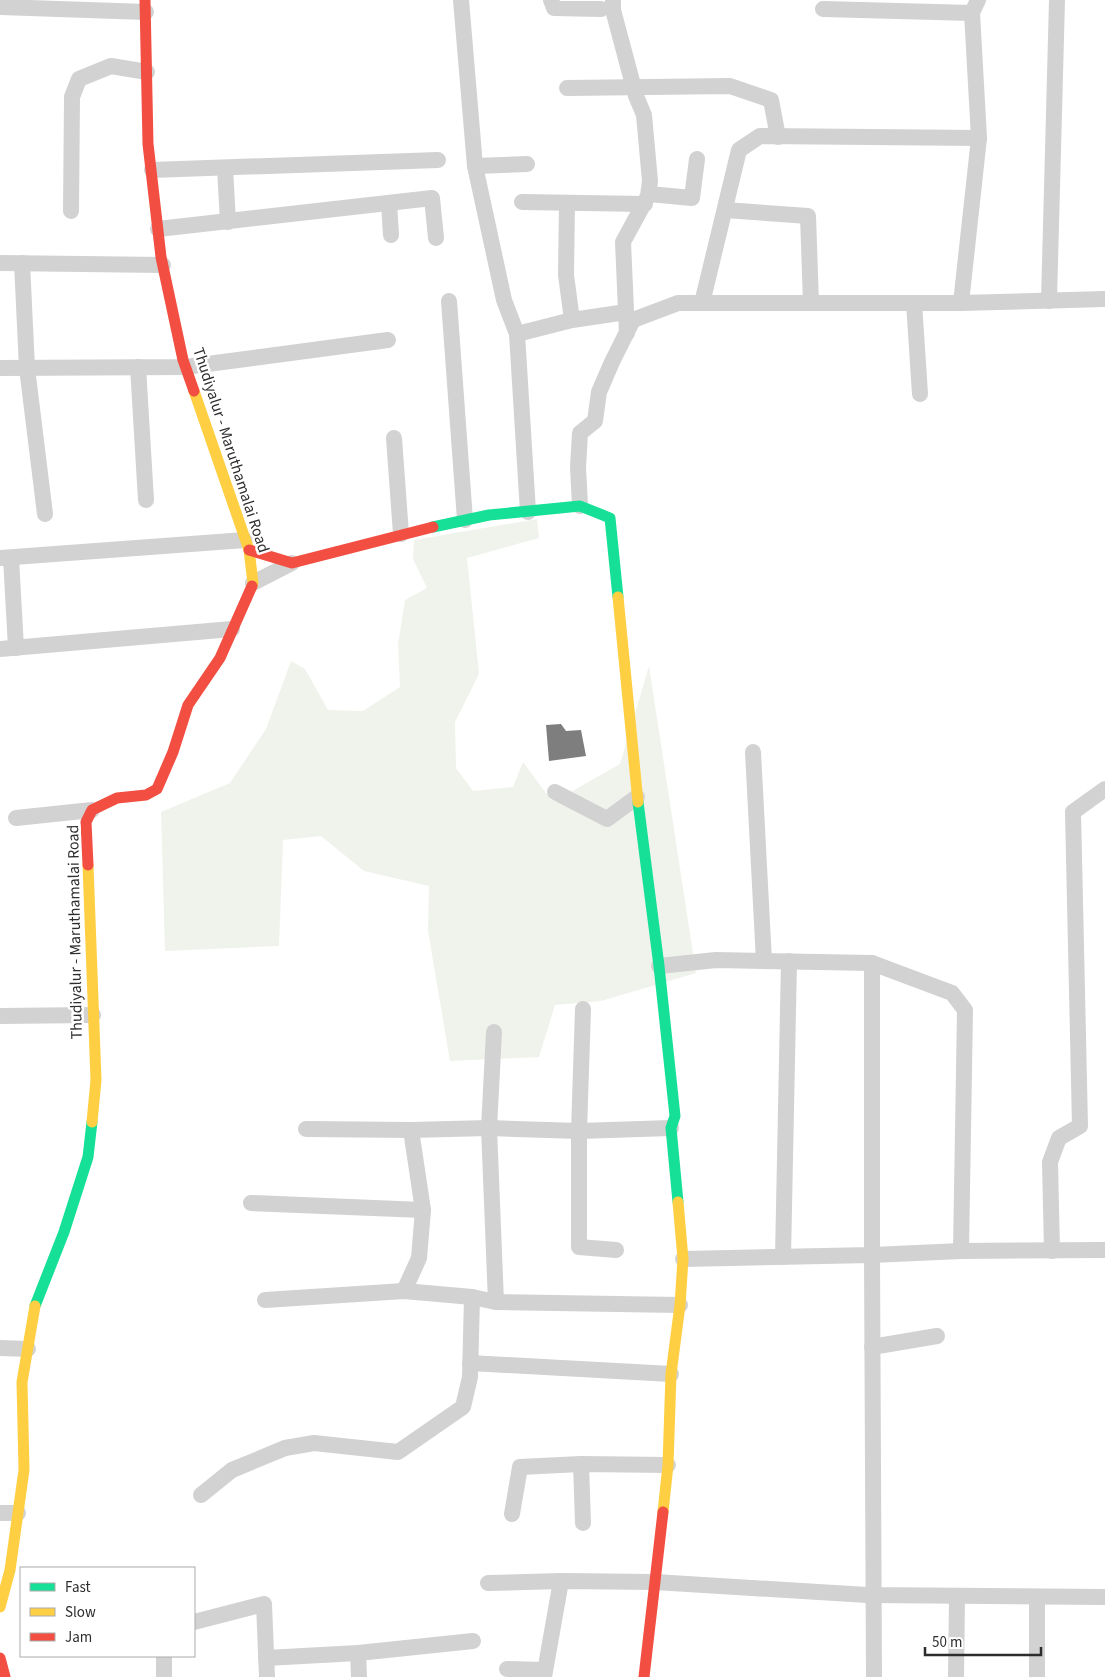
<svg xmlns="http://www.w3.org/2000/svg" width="1105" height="1677" font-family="'Source Sans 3',sans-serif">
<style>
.green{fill:#f0f3ec}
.building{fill:#7e7e7e}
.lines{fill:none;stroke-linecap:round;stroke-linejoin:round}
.street{stroke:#d2d2d2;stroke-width:16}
.fast{stroke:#16e098;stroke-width:11}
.slow{stroke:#ffcf43;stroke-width:11}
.jam{stroke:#f24e42;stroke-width:11}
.labels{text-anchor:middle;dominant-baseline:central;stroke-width:5;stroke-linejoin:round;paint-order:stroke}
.street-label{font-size:16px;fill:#2d2d2d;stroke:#fff}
</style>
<rect width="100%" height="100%" fill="#fff"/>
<polygon class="green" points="537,519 539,538 467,558 479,674 455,722 456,768 473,791 513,787 523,762 551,800 569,793 620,764 649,666 696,973 601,1001 555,1005 539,1057 450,1061 428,931 429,886 364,871 321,836 283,840 279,946 165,951 161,812 230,783 266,729 291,661 305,669 328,710 363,711 400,687 398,644 405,600 427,588 413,559 414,540"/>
<polygon class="building" points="561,724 566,731 581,730 586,756 549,761 546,725"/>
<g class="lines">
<g class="street">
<polyline points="461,0 475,166 504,300 517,334 528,512"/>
<polyline points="551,0 554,8 601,9"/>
<polyline points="613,0 613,10 636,96 644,115 650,181 648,196 623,242 627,333"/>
<polyline points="0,7 146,12"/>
<polyline points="823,9 972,13"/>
<polyline points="567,88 730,86 771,100 778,137"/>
<polyline points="475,166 527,164"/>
<polyline points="225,168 228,222"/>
<polyline points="152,170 438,160"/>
<polyline points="649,194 692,198 697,159"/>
<polyline points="522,202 645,204"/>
<polyline points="389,203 391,235"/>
<polyline points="567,203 566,275 572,320"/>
<polyline points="725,210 808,216 811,303"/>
<polyline points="71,211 72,97 79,79 111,66 147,72"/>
<polyline points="158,229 432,198 436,238"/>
<polyline points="0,263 163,265"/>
<polyline points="22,263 27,368 45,514"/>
<polyline points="449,301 465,520"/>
<polyline points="1049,301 1057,0"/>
<polyline points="702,303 739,150 760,136 979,138"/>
<polyline points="914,303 920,394"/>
<polyline points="961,303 979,138 972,13 978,0"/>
<polyline points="517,334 572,320 626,312"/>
<polyline points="138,367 146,500"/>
<polyline points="0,368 185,367 388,340"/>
<polyline points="394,438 401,534"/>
<polyline points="580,506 578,467 580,433 595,421 599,392 612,362 633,320 678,303 961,303 1105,299"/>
<polyline points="0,558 245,540"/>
<polyline points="11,558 16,648"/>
<polyline points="253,583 292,563"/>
<polyline points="0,649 232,629"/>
<polyline points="753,752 764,961"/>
<polyline points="555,792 607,819 637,797"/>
<polyline points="16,818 92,810"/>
<polyline points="872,963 872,1255 874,1677"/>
<polyline points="659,966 716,960 872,963 952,993 965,1010 961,1251"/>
<polyline points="583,1009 579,1131 579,1247 616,1250"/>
<polyline points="0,1016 93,1015"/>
<polyline points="494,1032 489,1128 496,1302"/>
<polyline points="306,1129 411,1130 489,1128 579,1131 671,1128"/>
<polyline points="251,1203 423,1210"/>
<polyline points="1052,1251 1050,1162 1059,1138 1080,1126 1073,812 1105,789"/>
<polyline points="783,1257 789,961"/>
<polyline points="683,1259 872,1255 961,1251 1105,1250"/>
<polyline points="404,1291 419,1258 423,1210 411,1130"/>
<polyline points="265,1300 404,1291 472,1297 496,1302 680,1305"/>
<polyline points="872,1347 937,1336"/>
<polyline points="0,1348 28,1349"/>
<polyline points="470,1363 671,1374"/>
<polyline points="201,1495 232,1470 285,1448 314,1443 398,1452 463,1407 470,1377 472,1297"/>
<polyline points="0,1513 18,1513"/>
<polyline points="512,1514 520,1467 581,1464"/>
<polyline points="583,1523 581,1464 668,1465"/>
<polyline points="488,1583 561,1581 655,1582 867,1595 1105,1597"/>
<polyline points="194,1622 264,1604 267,1677"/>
<polyline points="358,1653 359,1677"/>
<polyline points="164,1656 164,1677"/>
<polyline points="266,1658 358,1653 473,1641"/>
<polyline points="507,1669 545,1670"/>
<polyline points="544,1677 561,1581"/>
<polyline points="956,1677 957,1596"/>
<polyline points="1037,1677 1037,1598"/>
</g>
<g class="fast">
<polyline points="433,527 489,515 580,506 610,518 618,597"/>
<polyline points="638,802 659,966 675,1116 671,1128 678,1202"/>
<polyline points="35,1306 64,1232 88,1157 92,1122"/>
</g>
<g class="slow">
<polyline points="194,391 249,550 253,583 252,586"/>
<polyline points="618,597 638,802"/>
<polyline points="88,865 96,1080 92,1122"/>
<polyline points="663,1512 668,1465 671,1374 680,1305 683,1259 678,1202"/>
<polyline points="0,1607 10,1570 24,1470 22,1382 35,1306"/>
</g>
<g class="jam">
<polyline points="145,0 148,144 161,257 183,360 194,391"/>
<polyline points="249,550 292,563 433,527"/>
<polyline points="88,865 86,822 92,810 117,798 146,795 157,789 173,752 188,705 220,658 252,586"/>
<polyline points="0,1658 5,1677"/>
<polyline points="644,1677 663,1512"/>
</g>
</g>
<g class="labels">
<g class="street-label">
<text transform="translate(231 450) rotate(72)">Thudiyalur - Maruthamalai Road</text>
<text transform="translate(75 932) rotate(-91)">Thudiyalur - Maruthamalai Road</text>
</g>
</g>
<rect x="20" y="1567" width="175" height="90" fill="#ffffff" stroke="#ababab"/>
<rect x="30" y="1583" width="25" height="8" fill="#16e098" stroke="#ababab"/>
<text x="65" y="1592" font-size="15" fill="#2d2d2d">Fast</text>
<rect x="30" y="1608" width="25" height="8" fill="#ffcf43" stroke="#ababab"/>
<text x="65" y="1617" font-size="15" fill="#2d2d2d">Slow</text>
<rect x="30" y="1633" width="25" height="8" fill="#f24e42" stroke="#ababab"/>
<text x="65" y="1642" font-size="15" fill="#2d2d2d">Jam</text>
<path d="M925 1647v8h116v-8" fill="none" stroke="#2d2d2d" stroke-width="2.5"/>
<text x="932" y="1647" font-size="15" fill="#2d2d2d" stroke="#ffffff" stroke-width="4" paint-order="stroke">50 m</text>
</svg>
